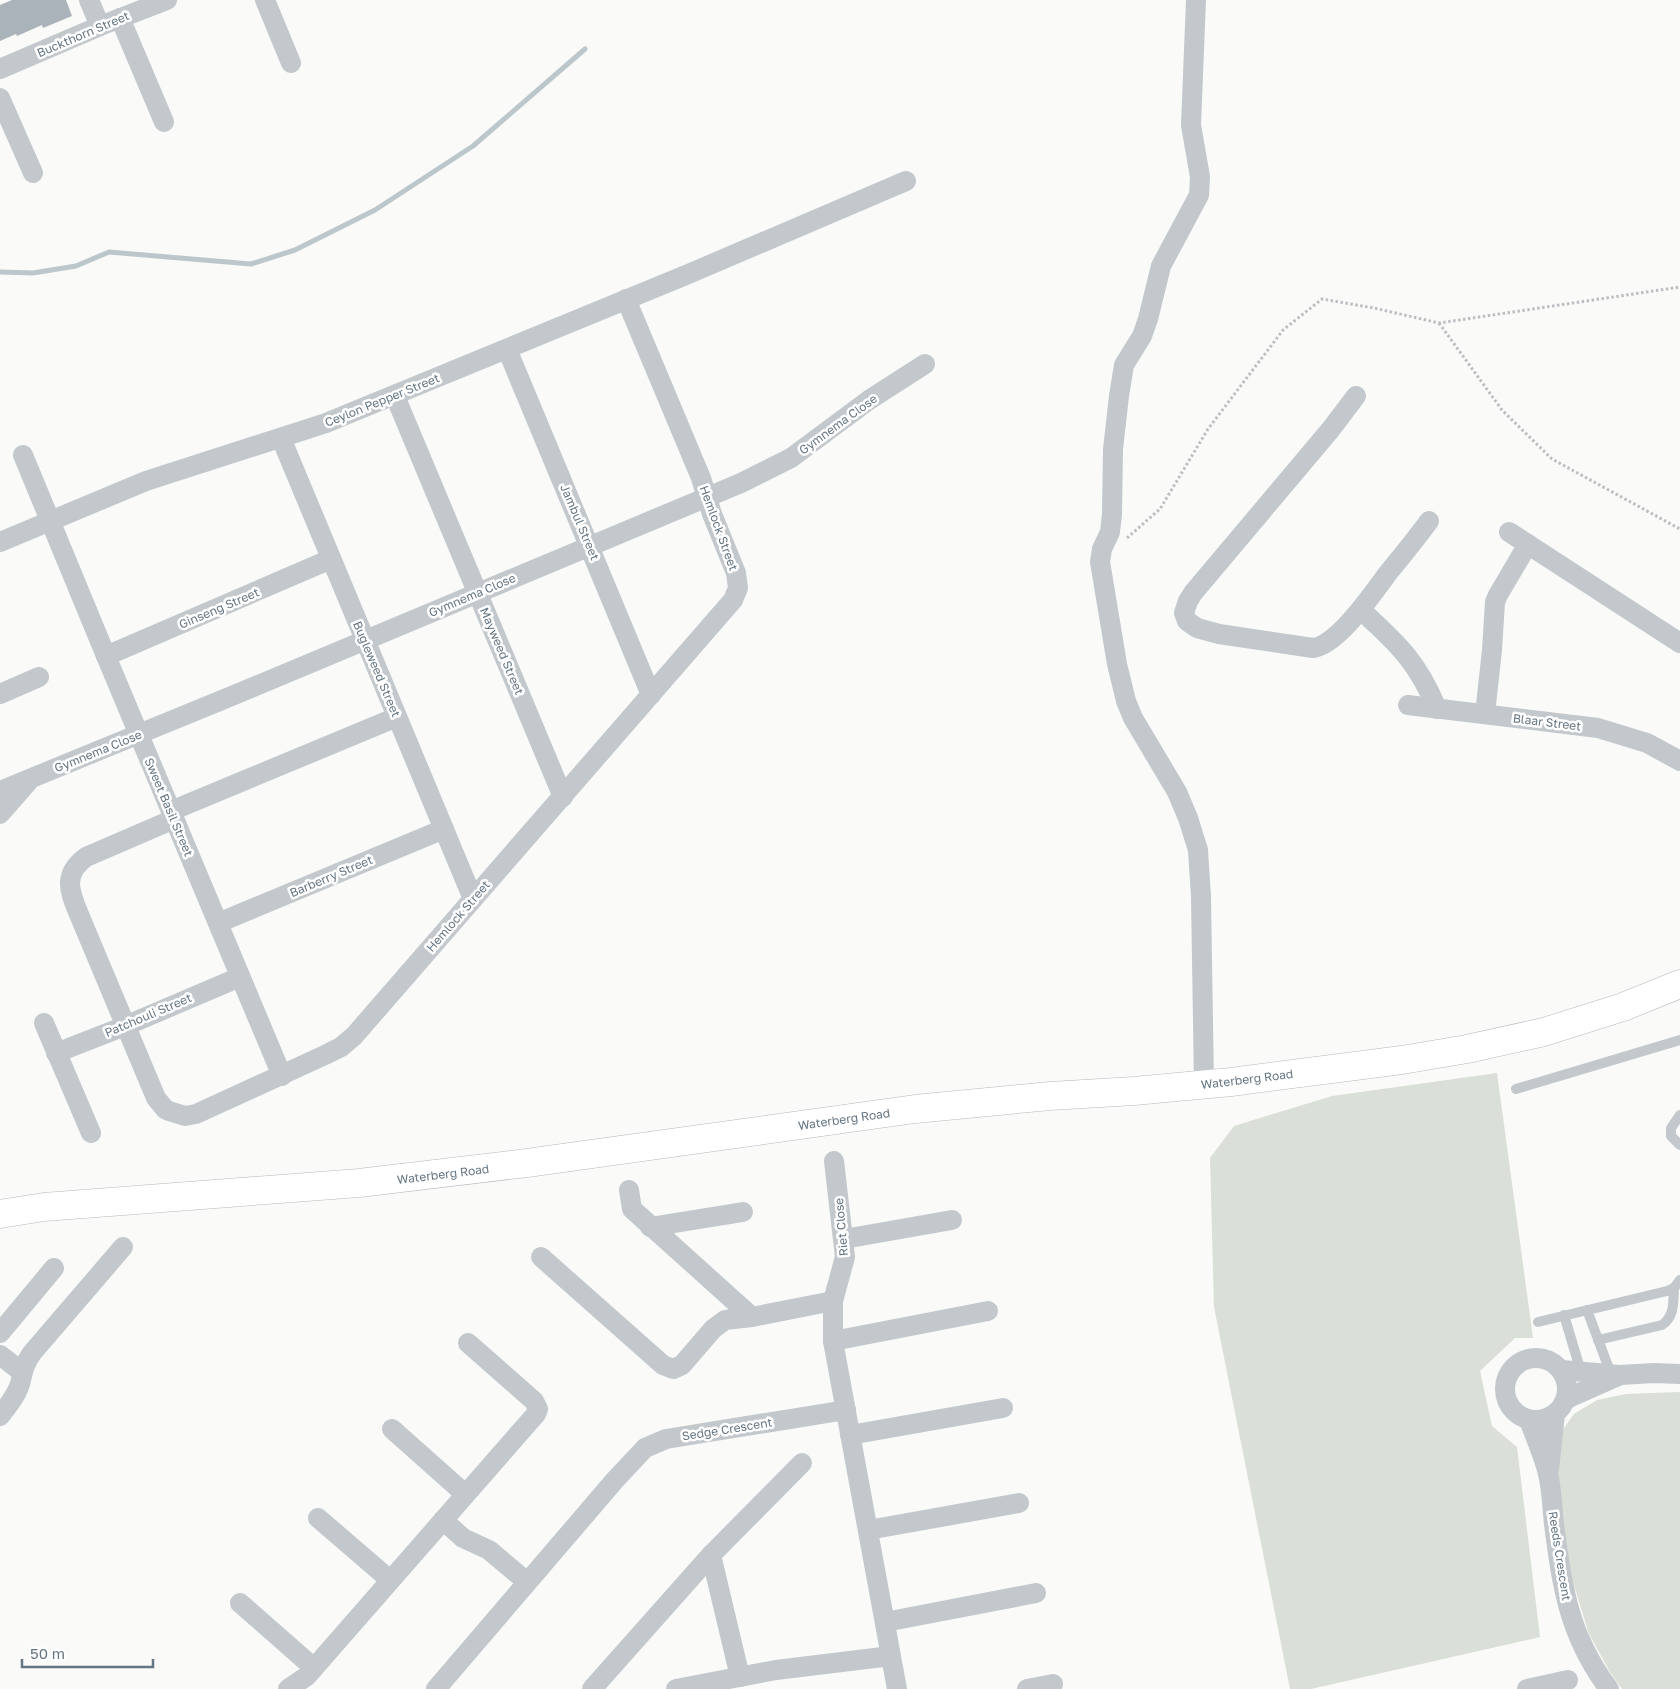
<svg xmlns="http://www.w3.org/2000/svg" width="1680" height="1689" font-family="'Golos Text',sans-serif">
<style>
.green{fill:#dadfd7}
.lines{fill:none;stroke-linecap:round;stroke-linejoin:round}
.stream{stroke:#bbc7cb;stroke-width:5}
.building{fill:#aab3b9}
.secondary-casing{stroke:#b3babf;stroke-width:29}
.path{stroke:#bbbfc2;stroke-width:3;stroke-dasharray:2.5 2.5;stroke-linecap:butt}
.lane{stroke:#c3c8cc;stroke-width:10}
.street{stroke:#c3c8cc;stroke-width:20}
.secondary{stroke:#fff;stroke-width:28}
.labels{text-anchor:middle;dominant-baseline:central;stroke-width:5;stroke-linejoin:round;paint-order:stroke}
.street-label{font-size:12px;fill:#657683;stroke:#fff}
</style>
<rect width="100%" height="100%" fill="#fafaf8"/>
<g class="green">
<polygon points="1497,1073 1533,1338 1515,1338 1480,1371 1492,1426 1517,1447 1540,1637 1311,1689 1290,1689 1214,1307 1210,1158 1234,1126 1332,1096"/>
<polygon points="1680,1392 1680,1689 1622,1689 1610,1672 1589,1634 1572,1579 1554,1468 1561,1432 1574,1414 1597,1400 1626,1394"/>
</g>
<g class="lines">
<polyline class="stream" points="0,272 33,273 76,266 109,252 251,264 295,250 375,210 473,146 585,49"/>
</g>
<polygon class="building" points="12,0 66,0 72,16 43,28 42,25 17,36 16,34 0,41 0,5"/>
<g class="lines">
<defs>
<polyline id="secondary" points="0,1214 44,1207 359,1183 527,1163 915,1109 1050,1096 1134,1091 1231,1082 1402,1060 1467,1049 1544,1032 1623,1007 1680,984"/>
</defs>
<use href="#secondary" class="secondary-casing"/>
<g class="path">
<polyline points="1439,323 1502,410 1552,459 1680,529"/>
<polyline points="1127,538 1160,509 1208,429 1283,330 1322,299 1374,308 1439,323 1680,287"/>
</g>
<g class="lane">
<polyline points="1516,1089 1680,1040"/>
<polyline points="1680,1115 1671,1128 1671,1136 1680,1145"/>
<polyline points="1587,1310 1611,1374"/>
<polyline points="1564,1315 1581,1372"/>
<polyline points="1538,1322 1667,1291 1674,1288 1680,1280"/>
<path d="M 1598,1340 L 1662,1325 C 1675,1316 1673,1302 1674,1288"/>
</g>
<g class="street">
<polyline points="89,0 100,26"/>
<polyline points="265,0 291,63"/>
<polyline points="1196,0 1191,125 1200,177 1199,195 1161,266 1148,319 1142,336 1124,365 1119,396 1113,449 1112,514 1110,532 1102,549 1100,562 1117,664 1126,701 1133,718 1177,792 1188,818 1198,850 1201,897 1204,1084"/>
<polyline points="120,18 164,122"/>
<polyline points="0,69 100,26 167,0"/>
<polyline points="0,98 33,173"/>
<polyline points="507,349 651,695"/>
<polyline points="395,396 563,797"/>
<path d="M 1356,396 L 1331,429 L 1193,593 L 1188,601 L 1184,613 L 1187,621 L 1197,628 L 1219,634 L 1313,648 C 1338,645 1373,593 1388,573 C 1402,556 1416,539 1429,521"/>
<polyline points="281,438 473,899"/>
<polyline points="23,455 106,656 282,1076"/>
<polyline points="1509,532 1680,643"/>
<polyline points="0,542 146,481 326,423 686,275 906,181"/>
<path d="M 1361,610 C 1397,643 1418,662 1437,709"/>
<polyline points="106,656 331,559"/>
<polyline points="0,694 39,677"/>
<polyline points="1408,705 1598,728 1647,743 1680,761"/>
<polyline points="1485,714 1492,650 1495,602 1498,595 1528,544"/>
<polyline points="0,791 239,693 741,483 791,458 869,400 925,364"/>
<polyline points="171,811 397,717"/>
<polyline points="0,814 28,782"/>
<path d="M 174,819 L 86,857 C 63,874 69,890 78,912 L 156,1098 L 165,1109 L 169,1111 L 185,1116 L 196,1114 L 325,1055 L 341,1047 L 354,1036 L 733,600 L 738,588 L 736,573 L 712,514 L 701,478 L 626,299"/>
<polyline points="218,923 444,829"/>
<polyline points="44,1023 91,1133"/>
<polyline points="56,1053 125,1026 240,977"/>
<polyline points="834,1161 845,1257 833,1301 833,1341 897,1689"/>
<polyline points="629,1190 632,1209 752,1317"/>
<polyline points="650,1227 743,1212"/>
<polyline points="844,1239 952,1220"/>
<polyline points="541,1257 663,1365 673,1369 682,1365 713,1329 725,1320 752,1317 833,1301"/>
<polyline points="0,1333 54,1268"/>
<polyline points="833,1341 988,1311"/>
<polyline points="0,1355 22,1372"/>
<circle cx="1536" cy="1389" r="31"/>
<polyline points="1562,1370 1620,1375 1654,1373 1680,1374"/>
<polyline points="1566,1399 1618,1376"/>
<path d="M 0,1416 C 8,1406 16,1396 20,1384 C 23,1372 24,1364 32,1353 L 123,1247"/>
<path d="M 1529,1420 C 1535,1437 1544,1456 1548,1474 C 1552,1490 1552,1507 1554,1524 C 1562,1587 1569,1636 1609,1689"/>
<polyline points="392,1429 465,1494"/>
<polyline points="850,1435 1003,1408"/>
<polyline points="1549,1469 1555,1414"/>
<polyline points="318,1518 390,1580"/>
<polyline points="443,1520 463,1538 489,1550 527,1582"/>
<polyline points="868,1530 1019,1503"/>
<polyline points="711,1555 740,1677"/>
<polyline points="240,1603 314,1668"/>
<polyline points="885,1622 1036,1593"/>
<polyline points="288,1689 307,1676 536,1414 538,1409 534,1401 468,1343"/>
<polyline points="436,1689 615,1480 645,1448 666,1439 846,1410"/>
<polyline points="592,1689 711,1555 802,1463"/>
<polyline points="676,1689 776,1670 891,1656"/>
<polyline points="1027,1689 1053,1684"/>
<polyline points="1527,1689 1568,1680"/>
</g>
<use href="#secondary" class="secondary"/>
</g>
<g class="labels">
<g class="street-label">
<text transform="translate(83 34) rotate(-23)">Buckthorn Street</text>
<text transform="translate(382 400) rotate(-22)">Ceylon Pepper Street</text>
<text transform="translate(838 424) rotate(-36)">Gymnema Close</text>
<text transform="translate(580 522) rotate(67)">Jambul Street</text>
<text transform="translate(719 528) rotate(70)">Hemlock Street</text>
<text transform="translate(472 595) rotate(-23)">Gymnema Close</text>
<text transform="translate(219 608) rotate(-23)">Ginseng Street</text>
<text transform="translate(502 651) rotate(67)">Mayweed Street</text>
<text transform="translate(377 669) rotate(67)">Bugleweed Street</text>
<text transform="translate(1547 722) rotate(7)">Blaar Street</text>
<text transform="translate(98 751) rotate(-22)">Gymnema Close</text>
<text transform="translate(169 807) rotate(67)">Sweet Basil Street</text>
<text transform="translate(331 876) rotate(-23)">Barberry Street</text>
<text transform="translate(458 916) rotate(-49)">Hemlock Street</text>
<text transform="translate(148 1015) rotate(-23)">Patchouli Street</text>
<text transform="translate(1247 1079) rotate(-7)">Waterberg Road</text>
<text transform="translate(844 1119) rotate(-8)">Waterberg Road</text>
<text transform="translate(443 1174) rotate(-7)">Waterberg Road</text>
<text transform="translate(841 1227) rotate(-95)">Riet Close</text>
<text transform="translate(727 1429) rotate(-9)">Sedge Crescent</text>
<text transform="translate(1560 1556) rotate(81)">Reeds Crescent</text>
</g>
</g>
<path d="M22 1659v8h131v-8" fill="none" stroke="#657683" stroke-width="2.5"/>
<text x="30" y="1659" font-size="15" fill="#657683" stroke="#ffffff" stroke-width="4" paint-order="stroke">50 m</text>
</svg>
